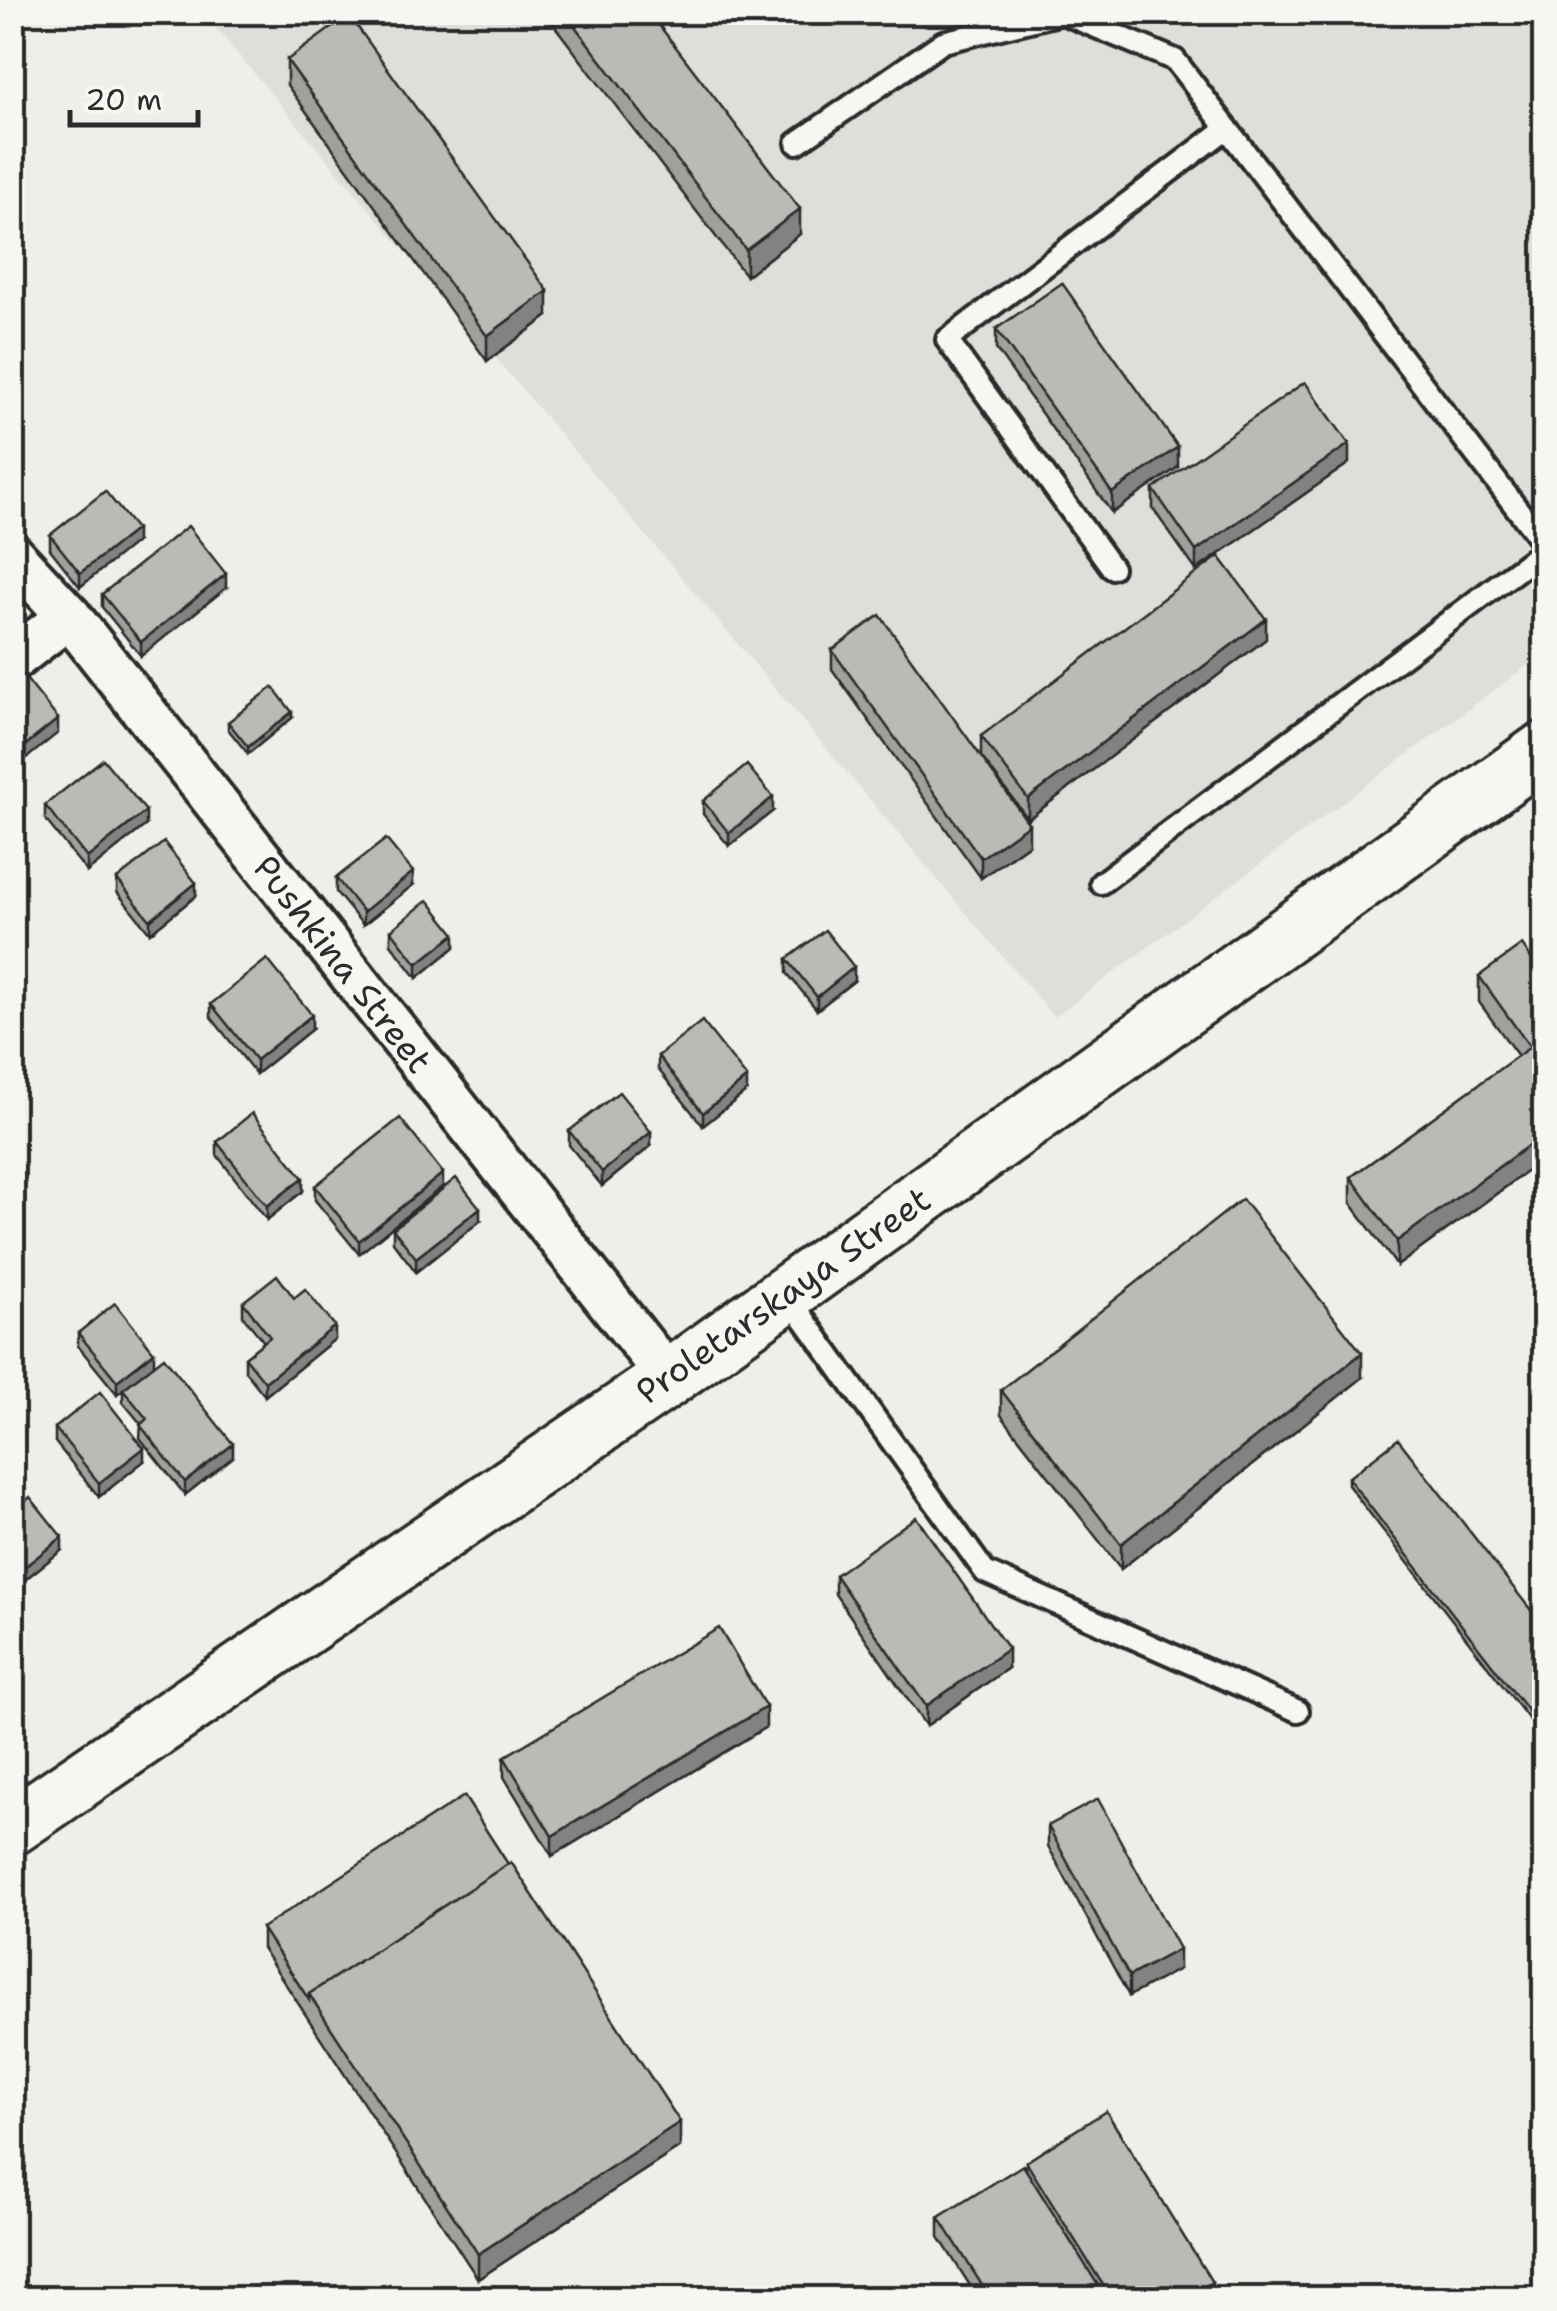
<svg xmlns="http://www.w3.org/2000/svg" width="1557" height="2311" font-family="'Shantell Sans',sans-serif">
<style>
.built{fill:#dededb}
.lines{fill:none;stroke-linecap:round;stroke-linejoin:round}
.lane-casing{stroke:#2b2b2b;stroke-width:28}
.street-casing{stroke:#2b2b2b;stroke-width:50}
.secondary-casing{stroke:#2b2b2b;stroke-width:62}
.lane{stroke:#f6f6f2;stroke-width:20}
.street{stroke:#f6f6f2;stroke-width:42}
.secondary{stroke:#f6f6f2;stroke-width:55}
.wall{fill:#a0a09d;stroke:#2b2b2b;stroke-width:2.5}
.shaded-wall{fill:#828280;stroke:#2b2b2b;stroke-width:2.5}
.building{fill:#babab7;stroke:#2b2b2b;stroke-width:2.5}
.labels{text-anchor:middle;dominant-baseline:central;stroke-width:8;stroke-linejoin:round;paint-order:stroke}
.street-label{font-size:35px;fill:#2b2b2b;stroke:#f6f6f2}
</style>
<rect width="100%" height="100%" fill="#eeeeea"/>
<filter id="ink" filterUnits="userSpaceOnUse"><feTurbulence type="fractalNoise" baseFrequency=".01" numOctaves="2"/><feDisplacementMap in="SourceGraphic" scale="20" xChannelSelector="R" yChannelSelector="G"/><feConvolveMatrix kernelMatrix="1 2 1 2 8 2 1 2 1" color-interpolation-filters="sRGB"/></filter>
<g filter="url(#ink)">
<polygon class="built" points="203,13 1544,13 1544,653 1054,1017"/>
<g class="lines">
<defs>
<g id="lane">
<polyline points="797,143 943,42 1063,13 1175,60 1544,544"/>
<polyline points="1112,568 947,340 1227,128"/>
<polyline points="1101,883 1544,550"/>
<polyline points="787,1295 985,1572 1298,1711"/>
</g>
<g id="street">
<polyline points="12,555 69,616 669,1378"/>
<polyline points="12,660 69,616"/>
</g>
<polyline id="secondary" points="12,1827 669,1378 1544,750"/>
</defs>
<use href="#lane" class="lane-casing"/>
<use href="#street" class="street-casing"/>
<use href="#secondary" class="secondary-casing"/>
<use href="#lane" class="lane"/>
<use href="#street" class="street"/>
<use href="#secondary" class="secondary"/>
</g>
<g class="wall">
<polygon points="544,12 649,12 800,234 746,276"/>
<polygon points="287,60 548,316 487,361 287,85"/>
<polygon points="996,329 1178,467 1112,513 996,349"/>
<polygon points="1349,463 1196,570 1153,509 1153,489"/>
<polygon points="50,535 136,542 80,587 50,549"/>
<polygon points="226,588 141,656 102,607 102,594"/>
<polygon points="1266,639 1028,819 983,759 1029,844 981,878 832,669 832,650 981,756 981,736"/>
<polygon points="292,718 248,754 228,729 228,722"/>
<polygon points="703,801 773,811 729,846 703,814"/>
<polygon points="45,805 146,825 87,872 45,819"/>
<polygon points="336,878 413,885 363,925 336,892"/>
<polygon points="117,879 196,896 150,933 117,892"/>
<polygon points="391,930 455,947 417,978 391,944"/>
<polygon points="787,959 854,981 817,1010 787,973"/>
<polygon points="1479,976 1544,977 1544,1159 1397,1266 1351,1203 1351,1177 1518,1056 1479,1002"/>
<polygon points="211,1004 312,1029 256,1074 211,1017"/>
<polygon points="658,1056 747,1091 703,1126 658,1069"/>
<polygon points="569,1131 651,1146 602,1186 569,1145"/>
<polygon points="217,1142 303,1191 267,1220 217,1155"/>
<polygon points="315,1186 443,1186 359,1254 315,1200"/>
<polygon points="480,1221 416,1272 393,1242 393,1229"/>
<polygon points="294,1298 335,1339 265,1396 245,1371 245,1357 264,1342 243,1316 243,1302"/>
<polygon points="78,1333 154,1365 233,1457 185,1495 140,1438 141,1424 123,1402 123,1389 117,1394 78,1346"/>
<polygon points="1362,1378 1121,1569 1001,1415 1001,1390"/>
<polygon points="55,1428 144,1461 99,1497 55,1442"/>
<polygon points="1348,1478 1544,1627 1544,1739 1348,1485"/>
<polygon points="12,1512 62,1550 17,1586 12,1580"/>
<polygon points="835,1575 1008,1668 926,1726 835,1594"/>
<polygon points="766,1727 552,1856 504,1777 504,1757"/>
<polygon points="1048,1826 1179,1969 1129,1996 1048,1846"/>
<polygon points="262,1928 680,2147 478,2279 262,1948"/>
<polygon points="1026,2162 1212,2298 978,2298 939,2237 939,2217 1026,2170"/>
</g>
<g class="shaded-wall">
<polygon points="800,209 800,234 746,276 746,250"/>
<polygon points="548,291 548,316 487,361 487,336"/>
<polygon points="24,355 24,369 12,377 12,364"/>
<polygon points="1349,444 1349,463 1196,570 1196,551"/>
<polygon points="1178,447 1178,467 1112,513 1112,493"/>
<polygon points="136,529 136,542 80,587 80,573"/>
<polygon points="226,574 226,588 141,656 141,642"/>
<polygon points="1266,619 1266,639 1028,819 1028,799"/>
<polygon points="292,712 292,718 248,754 248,747"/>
<polygon points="58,719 58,733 12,770 12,756"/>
<polygon points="773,797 773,811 729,846 729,833"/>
<polygon points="146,811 146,825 87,872 87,858"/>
<polygon points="1029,824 1029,844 981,878 981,858"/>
<polygon points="413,872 413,885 363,925 363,912"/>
<polygon points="196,883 196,896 150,933 150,920"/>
<polygon points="455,934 455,947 417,978 417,964"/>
<polygon points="854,967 854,981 817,1010 817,997"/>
<polygon points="312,1015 312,1029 256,1074 256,1060"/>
<polygon points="747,1078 747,1091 703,1126 703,1113"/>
<polygon points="651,1132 651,1146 602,1186 602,1172"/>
<polygon points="1544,1134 1544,1159 1397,1266 1397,1241"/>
<polygon points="443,1173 443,1186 359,1254 359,1241"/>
<polygon points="303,1178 303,1191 267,1220 267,1206"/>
<polygon points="480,1208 480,1221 416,1272 416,1258"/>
<polygon points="335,1326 335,1339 265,1396 265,1382"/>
<polygon points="154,1352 154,1366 117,1394 117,1381"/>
<polygon points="1362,1353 1362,1378 1121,1569 1121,1544"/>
<polygon points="233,1444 233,1457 185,1495 185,1482"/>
<polygon points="144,1448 144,1461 99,1497 99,1483"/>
<polygon points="62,1537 62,1550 17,1586 17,1573"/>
<polygon points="1008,1649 1008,1668 926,1726 926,1706"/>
<polygon points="766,1707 766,1727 552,1856 552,1836"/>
<polygon points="1179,1949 1179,1969 1129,1996 1129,1976"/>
<polygon points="20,2083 20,2103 12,2107 12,2088"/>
<polygon points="680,2122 680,2147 478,2279 478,2254"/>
<polygon points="1212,2282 1212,2298 1185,2298"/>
</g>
<g class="building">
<polygon points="564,12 649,12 800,209 746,250"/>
<polygon points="349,15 548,291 487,336 287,60"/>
<polygon points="1062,283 1178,447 1112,493 996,329"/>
<polygon points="12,339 24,355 12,364"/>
<polygon points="1305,382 1349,444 1196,551 1153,489"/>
<polygon points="105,491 136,529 80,573 50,535"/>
<polygon points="188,526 226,574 141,642 102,594"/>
<polygon points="1219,556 1266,619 1028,799 981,736"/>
<polygon points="880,615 1029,824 981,858 832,650"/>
<polygon points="23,675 58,719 12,756 12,683"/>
<polygon points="273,687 292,712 248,747 228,722"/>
<polygon points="103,759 146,811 87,858 45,805"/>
<polygon points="747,765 773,797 729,833 703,801"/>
<polygon points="386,839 413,872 363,912 336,878"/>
<polygon points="164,842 196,883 150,920 117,879"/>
<polygon points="428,900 455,934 417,964 391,930"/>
<polygon points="825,930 854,967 817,997 787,959"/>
<polygon points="1522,945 1544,977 1544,1134 1397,1241 1351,1177 1530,1047 1479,976"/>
<polygon points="267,959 312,1015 256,1060 211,1004"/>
<polygon points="702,1021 747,1078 703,1113 658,1056"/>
<polygon points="619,1092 651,1132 602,1172 569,1131"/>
<polygon points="252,1113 303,1178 267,1206 217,1142"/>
<polygon points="400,1118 443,1173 359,1241 315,1186"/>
<polygon points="456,1178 480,1208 416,1258 393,1229"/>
<polygon points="1242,1199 1362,1353 1121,1544 1001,1390"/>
<polygon points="277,1275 294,1298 305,1289 335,1326 265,1382 245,1357 270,1337 243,1302"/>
<polygon points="115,1303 154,1352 117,1381 78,1333"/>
<polygon points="164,1357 233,1444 185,1482 140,1425 147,1419 123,1389"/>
<polygon points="100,1392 144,1448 99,1483 55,1428"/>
<polygon points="1398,1439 1544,1627 1544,1732 1348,1478"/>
<polygon points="30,1497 62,1537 17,1573 12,1567 12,1512"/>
<polygon points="916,1517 1008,1649 926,1706 835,1575"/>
<polygon points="719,1628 766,1707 552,1836 504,1757"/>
<polygon points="464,1796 508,1864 309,1994 309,2000 262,1928"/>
<polygon points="1098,1799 1179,1949 1129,1976 1048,1826"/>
<polygon points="511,1862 680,2122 478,2254 309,1994"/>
<polygon points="12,2071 20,2083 12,2088"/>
<polygon points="1106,2111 1212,2282 1185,2298 1111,2298 1026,2162"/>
<polygon points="1023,2165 1106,2298 990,2298 939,2217"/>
</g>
</g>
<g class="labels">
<g class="street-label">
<text transform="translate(343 964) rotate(52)">Pushkina Street</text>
<text transform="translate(783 1295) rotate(-35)">Proletarskaya Street</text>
</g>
</g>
<rect width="1557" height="2311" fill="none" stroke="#f6f6f2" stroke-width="50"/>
<rect x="25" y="25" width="1507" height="2261" fill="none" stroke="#2b2b2b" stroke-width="4" filter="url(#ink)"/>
<path d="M70 110v15h128v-15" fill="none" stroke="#2b2b2b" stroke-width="5"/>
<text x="85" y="110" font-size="30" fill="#2b2b2b" stroke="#f6f6f2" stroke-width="8" paint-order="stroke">20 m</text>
</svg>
